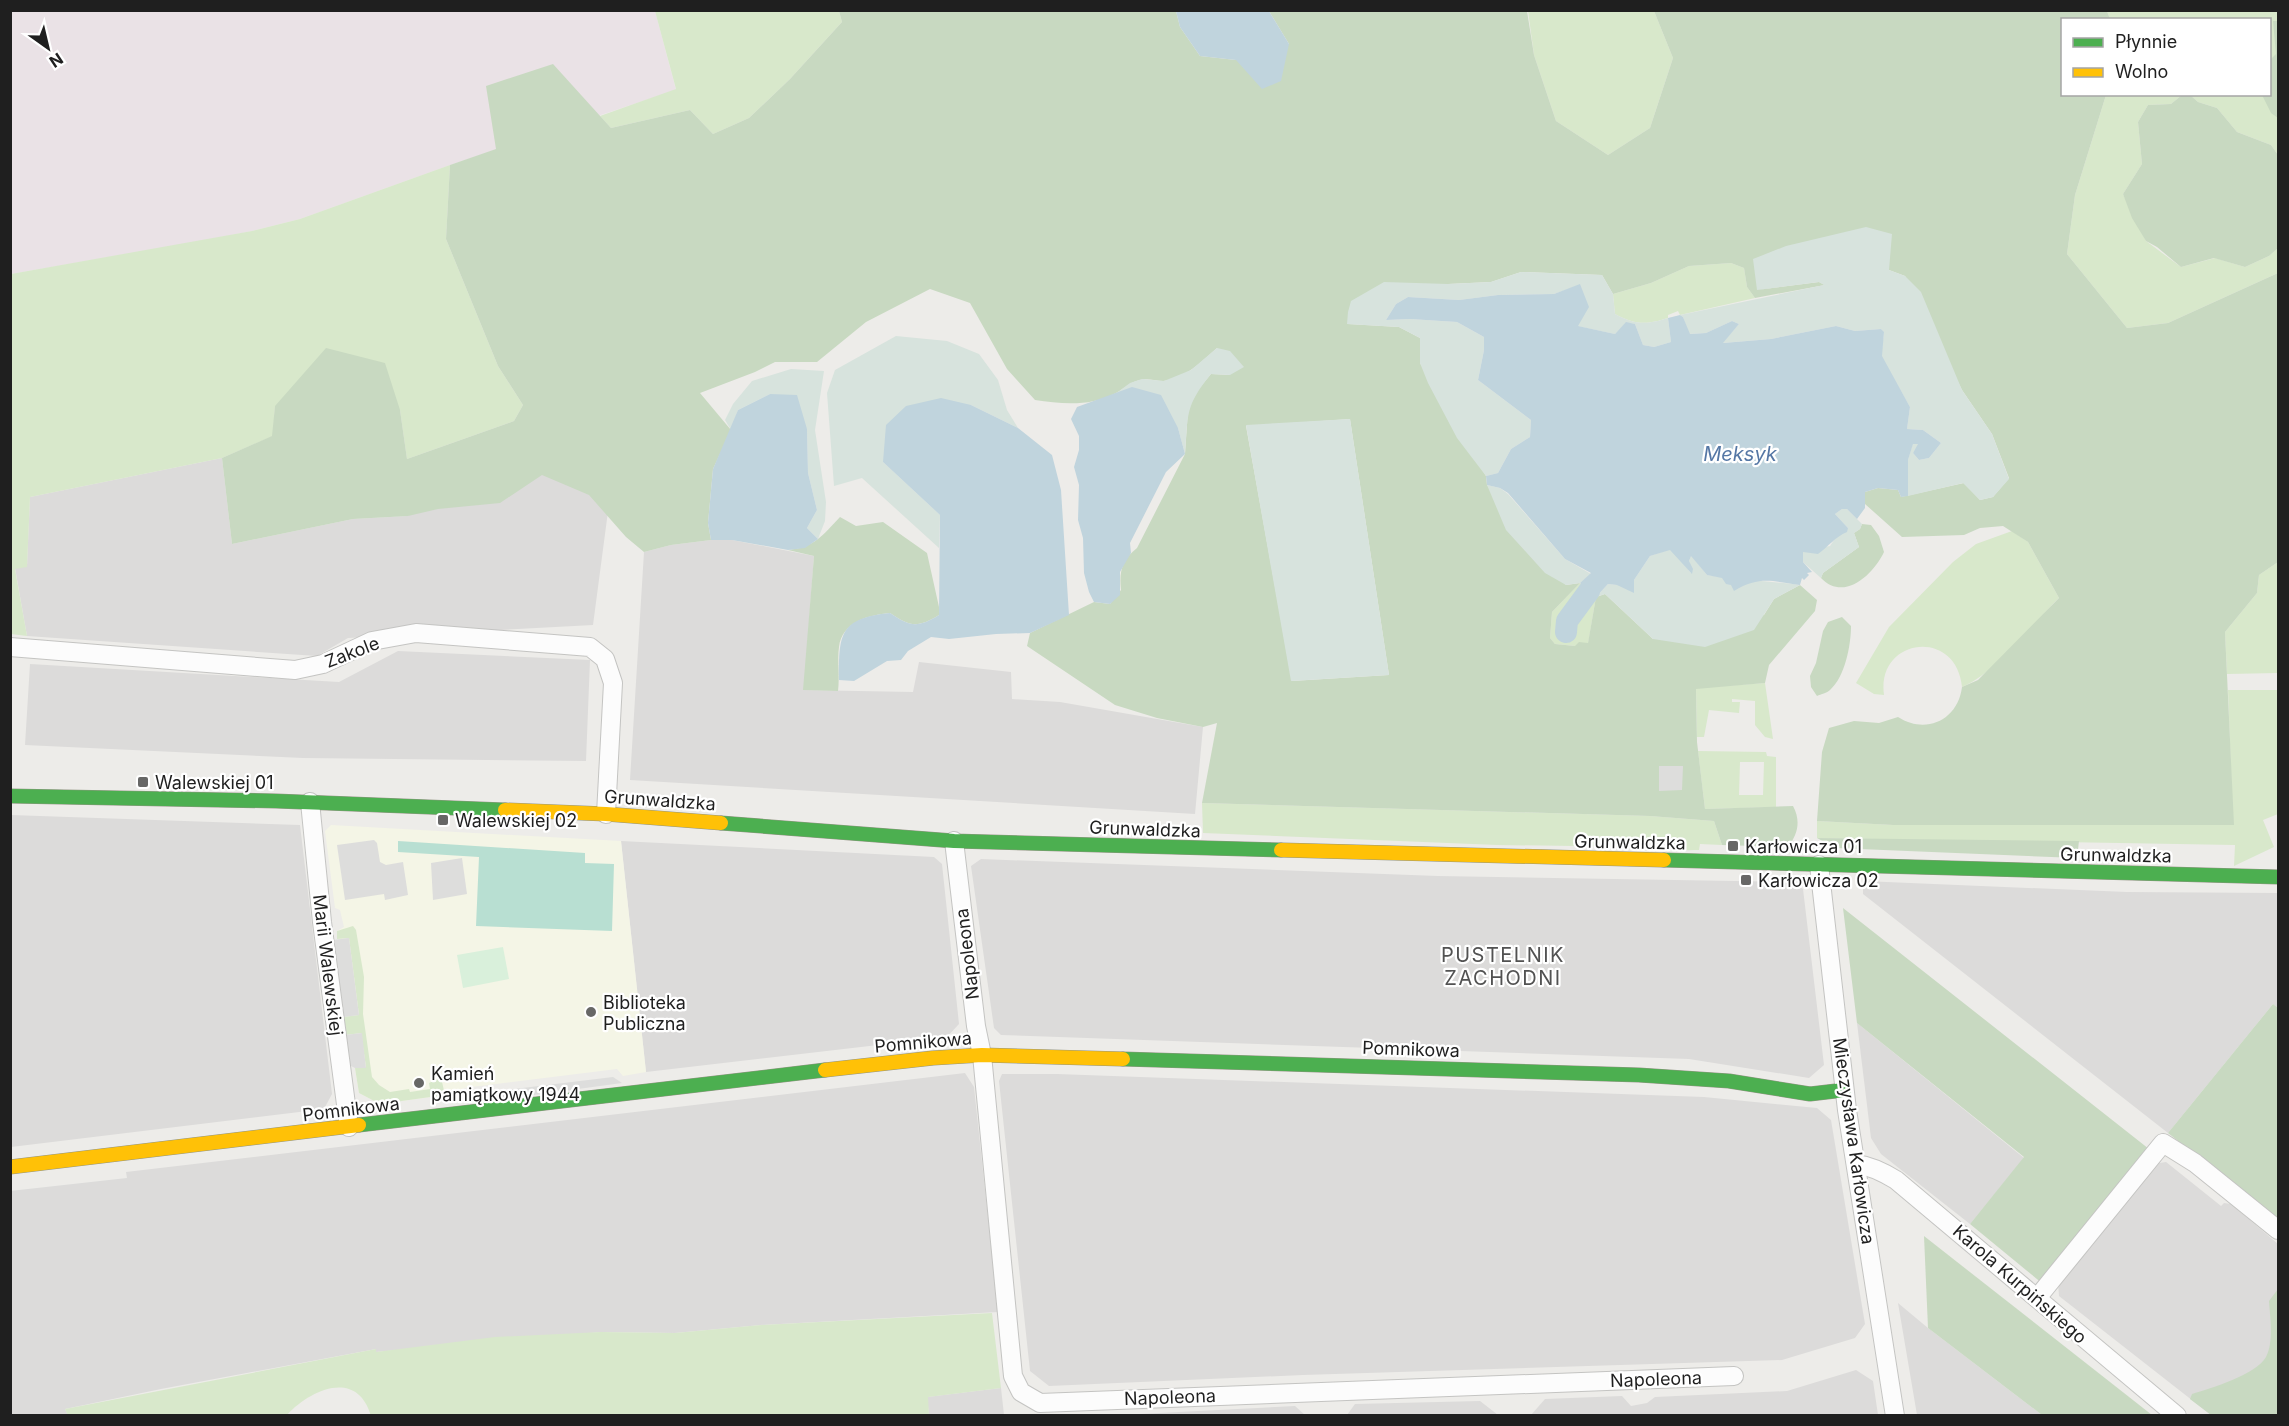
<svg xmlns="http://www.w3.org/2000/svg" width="2289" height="1426" font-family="Inter,sans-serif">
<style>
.residential{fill:#dcdbda}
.industrial{fill:#eae2e6}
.education{fill:#f4f5e6}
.grass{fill:#d8e8cb;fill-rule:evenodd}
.forest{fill:#c8d9c1;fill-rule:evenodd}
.wetland{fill:#d7e3dd}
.park{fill:#d9f0db}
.pitch{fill:#b8dfd2}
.parking{fill:#dddddc}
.water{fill:#c0d4dd}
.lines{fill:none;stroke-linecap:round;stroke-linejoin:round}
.canal{stroke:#c0d4dd;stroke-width:22}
.street-casing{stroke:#c4c4c2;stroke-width:20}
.fast-casing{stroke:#929583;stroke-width:15}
.slow-casing{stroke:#929583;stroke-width:15}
.street{stroke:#fcfcfc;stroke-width:18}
.fast{stroke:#4caf50;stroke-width:14}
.slow{stroke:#ffc107;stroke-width:14}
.poi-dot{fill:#676766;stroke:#fff;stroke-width:2}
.labels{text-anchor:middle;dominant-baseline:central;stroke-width:4.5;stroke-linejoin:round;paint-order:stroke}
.street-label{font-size:18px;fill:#1f1f1f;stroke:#fff}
.poi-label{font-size:18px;fill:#1f1f1f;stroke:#fff;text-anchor:start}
.water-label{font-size:20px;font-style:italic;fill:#5577a5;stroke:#fff}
.neighbourhood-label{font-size:20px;letter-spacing:1.5px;fill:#525252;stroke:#fff}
</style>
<rect width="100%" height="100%" fill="#edece9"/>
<g class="residential">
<polygon points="621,413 593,625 348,638 317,656 27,636 15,568 27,566 30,497 222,458 232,544 353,519 407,516"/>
<polygon points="711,540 732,540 814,556 804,690 913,692 919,662 1011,672 1012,699 1060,702 1203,727 1195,814 630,780 644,552 671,545"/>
<polygon points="398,651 590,660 586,761 303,758 25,745 30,664 339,682"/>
<polygon points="11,815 300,825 332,1094 324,1109 11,1147"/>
<polygon points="621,841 934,857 942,864 959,1024 947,1037 646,1072"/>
<polygon points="981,859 1438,876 1794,882 1803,889 1824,1065 1809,1078 1689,1059 1001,1035 994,1028 971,866"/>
<polygon points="1863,881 2127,892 2278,893 2278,1008 2273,1004 2168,1133 1863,894"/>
<polygon points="1857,1023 2024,1158 1970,1224 1881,1154 1871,1138"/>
<polygon points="965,1073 974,1087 998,1312 761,1325 675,1333 601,1332 376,1352 376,1349 161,1389 65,1409 68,1415 11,1415 10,1191 127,1178 126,1172"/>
<polygon points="1002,1074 1057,1074 1704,1097 1817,1108 1831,1120 1865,1324 1855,1338 1782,1360 1303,1375 1049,1386 1030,1371 999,1081"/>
<polygon points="2166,1162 2221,1206 2224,1203 2231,1204 2278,1244 2278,1415 2211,1415 2059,1296 2058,1283 2153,1164"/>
<polygon points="1898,1303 1928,1328 2042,1415 1917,1415"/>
<polygon points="1856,1370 1873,1381 1878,1415 1531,1415 1545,1399 1622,1396 1631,1406 1647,1403 1655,1397 1787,1391"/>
<polygon points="1001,1388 1004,1415 929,1415 927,1397"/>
<polygon points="1480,1401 1498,1415 1347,1415 1355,1404"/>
<polygon points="1295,1406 1305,1415 1120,1415"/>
</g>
<polygon class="industrial" points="11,11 655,11 676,90 450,165 300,219 252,231 190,243 11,274"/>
<polygon class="education" points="331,825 621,841 646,1072 623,1076 617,1069 464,1088 460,1093 380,1104 359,1093 355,1068 365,1068 349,938 337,939 337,931 344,927 340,910 335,908 325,831"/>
<g class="grass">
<polygon points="655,11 839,11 842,22 790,79 749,118 713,134 690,110 611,128 600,116 676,89"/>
<polygon points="1528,11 1654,11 1673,58 1650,128 1608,155 1556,121 1534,55"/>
<polygon points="2107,11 2278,11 2278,155 2271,145 2237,132 2217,108 2198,102 2190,95 2270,94 2270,20 2110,19"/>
<polygon points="2106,95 2182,95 2171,104 2148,105 2138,122 2142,164 2123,194 2146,241 2181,267 2215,258 2245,267 2269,256 2278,248 2278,273 2168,323 2127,328 2067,254 2075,195"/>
<polygon points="450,165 446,239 498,366 523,405 514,421 407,459 400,410 275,406 273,436 222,458 30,497 27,567 15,569 27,636 11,634 11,274 252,231 300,219"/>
<path d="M 1731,263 L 1744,268 L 1747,287 L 1755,298 L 1680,315 L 1678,311 L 1668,315 L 1668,318 C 1646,325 1636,325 1615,314 L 1613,294 L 1651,283 L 1689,266 Z"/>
<path d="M 2012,531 L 2028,542 L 2059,598 C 2030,626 1998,672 1962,687 C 1956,627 1876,638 1884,695 L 1874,694 L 1856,683 L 1889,627 L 1953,562 L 1976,544 Z"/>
<polygon points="2278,562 2278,673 2227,674 2225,632 2257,593 2259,575"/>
<polygon points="1580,583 1596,597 1588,644 1575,646 1555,644 1550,638 1552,612"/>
<polygon points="1765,683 1773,739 1765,737 1755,725 1755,701 1732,699 1732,702 1740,702 1739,713 1709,710 1704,737 1697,737 1696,688"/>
<polygon points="2228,690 2278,690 2278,814 2263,820 2274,847 2234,866 2235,845 1817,838 1817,821 1893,825 2233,825"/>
<path d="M 1698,751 L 1766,752 L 1767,756 L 1776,757 L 1776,807 L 1705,809 ZM 1740,762 L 1764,762 L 1763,795 L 1739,795 Z"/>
<path d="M 1202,803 L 1650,816 L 1714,821 L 1722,845 L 1700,844 L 1699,850 C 1687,850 1673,852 1665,841 L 1650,841 L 1643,847 L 1497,845 L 1203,833 Z"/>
<polygon points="353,926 356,930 364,977 363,1014 372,1077 379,1085 390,1092 409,1089 410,1092 430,1089 429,1083 438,1079 440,1073 445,1095 380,1104 359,1093 355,1068 366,1067 361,1033 345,1035 343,1017 359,1015 349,938 337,939 337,931"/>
<path d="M 992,1313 L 1001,1388 L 928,1397 L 929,1415 L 371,1416 C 357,1368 310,1390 287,1415 L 68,1416 L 65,1409 L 376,1349 L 376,1352 L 495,1337 L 601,1332 L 675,1333 L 761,1325 Z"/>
</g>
<g class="forest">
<path d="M 839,11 L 1176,11 L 1180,27 L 1200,56 L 1236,60 L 1289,44 L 1269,11 L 1527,11 L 1534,55 L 1556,121 L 1608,155 L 1650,128 L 1673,58 L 1654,11 L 2107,11 L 2110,19 L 2062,20 L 2062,94 L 2106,95 L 2075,195 L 2067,254 L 2127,328 L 2168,323 L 2278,273 L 2278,562 L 2259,575 L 2257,593 L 2225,632 L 2234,825 L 1893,825 L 1817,821 L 1822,752 L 1829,728 L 1854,721 L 1879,723 L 1898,717 C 1926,735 1958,720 1962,687 L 1978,680 L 2059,598 L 2028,542 L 2003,526 L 1980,528 L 1964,535 L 1902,537 L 1865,504 L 1865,492 L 1878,488 L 1898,490 L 1901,497 L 1964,483 L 1980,500 L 1993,497 L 2009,478 L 1992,434 L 1962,390 L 1905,276 L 1889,270 L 1757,290 L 1819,282 L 1825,285 L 1755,298 L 1747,287 L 1744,268 L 1731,263 L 1689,266 L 1651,283 L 1613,294 L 1602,275 L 1521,272 L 1491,282 L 1448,284 L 1348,312 L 1348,324 L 1399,327 L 1420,338 L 1420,363 L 1486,476 L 1487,485 L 1566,585 L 1580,583 L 1552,612 L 1550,638 L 1555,644 L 1575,646 L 1579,642 L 1588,643 L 1596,597 L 1605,594 L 1653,639 L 1764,615 L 1774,599 L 1800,585 L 1817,600 L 1815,611 L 1769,665 L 1765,683 L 1696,689 L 1697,742 L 1705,809 L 1793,806 C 1801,821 1798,834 1788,847 L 1722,845 L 1714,821 L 1650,816 L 1202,803 L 1217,723 L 1203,727 L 1157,718 L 1115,705 L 1027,646 L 1030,633 L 1094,602 L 1110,604 L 1121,590 C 1119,571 1122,560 1137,548 L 1185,454 L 1188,410 L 1196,392 L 1211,374 L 1230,375 L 1217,348 C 1202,361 1185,379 1163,381 C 1155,381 1147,378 1140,380 C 1130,382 1124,389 1116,393 C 1090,407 1062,404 1035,400 L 1007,369 L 970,303 L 930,289 L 866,322 L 817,362 L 775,362 L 755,372 L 700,393 L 731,430 L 713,469 L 708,523 L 711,540 L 671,545 L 644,552 L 626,537 L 589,495 L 542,475 L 500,503 L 438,509 L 408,516 L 353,519 L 232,544 L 222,458 L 272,436 L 275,406 L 326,348 L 385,363 L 400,410 L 407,459 L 514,421 L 523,405 L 498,366 L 446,239 L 450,165 L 496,149 L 486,86 L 553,64 L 611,128 L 690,110 L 713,134 L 749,118 L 790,79 L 842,22 ZM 1350,419 L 1389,675 L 1292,681 L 1246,426 Z"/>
<polygon points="2273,21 2278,21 2278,118 2271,113 2262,95 2270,94 2270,60 2276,54"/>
<polygon points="2182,95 2190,95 2198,102 2217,108 2237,132 2271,145 2278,155 2278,248 2269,256 2245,267 2214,258 2181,267 2157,247 2146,241 2132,218 2123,194 2142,164 2138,122 2148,105 2171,104"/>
<path d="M 840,517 L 856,526 L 883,522 L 927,553 L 939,607 L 939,615 C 918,628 910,627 890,613 C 868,615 842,622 839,647 C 837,661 840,676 838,691 L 803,690 L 814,556 L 788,550 C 815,547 822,536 840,517 Z"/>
<path d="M 1862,524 L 1871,525 L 1879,536 L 1884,552 C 1873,575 1844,602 1821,578 L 1823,573 L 1859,547 L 1854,533 L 1860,529 Z"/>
<path d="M 1842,617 L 1851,626 C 1851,645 1845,677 1830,690 C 1827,693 1821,694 1817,696 L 1811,687 L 1810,676 L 1816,663 L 1823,631 L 1828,622 Z"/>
<polygon points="1817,838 2079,841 2077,858 1835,848"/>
<polygon points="1843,908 2149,1149 2043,1284 1970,1224 2024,1157 1857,1023"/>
<polygon points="2273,1004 2278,1008 2278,1220 2168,1133"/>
<polygon points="1924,1236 2152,1415 2042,1415 1928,1328"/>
<path d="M 2278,1289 L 2278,1415 L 2211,1415 L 2190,1399 L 2192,1394 C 2211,1388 2256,1375 2266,1357 C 2274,1342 2270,1317 2269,1301 Z"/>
</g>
<g class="wetland">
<polygon points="1866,227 1892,234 1889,270 1905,276 1921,292 1962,390 1992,434 2009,479 1993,497 1980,500 1963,483 1908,496 1908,460 1913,443 1919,444 1913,453 1919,460 1929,458 1941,443 1923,430 1907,429 1910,407 1881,356 1884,333 1881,329 1855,331 1836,326 1771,339 1722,343 1739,324 1732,321 1706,333 1689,334 1683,317 1680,315 1824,285 1819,282 1757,290 1753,259 1786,246"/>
<path d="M 1521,272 L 1602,275 L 1613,294 L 1615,314 C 1636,325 1646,325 1668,318 L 1671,342 L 1654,347 L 1643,345 L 1635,324 L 1626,323 L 1615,334 L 1577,326 L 1580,285 L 1554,294 L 1498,295 L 1459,300 L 1408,297 L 1396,304 L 1386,320 L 1410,319 L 1457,322 L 1484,337 L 1484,350 L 1478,380 L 1531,420 L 1530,437 L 1511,449 L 1498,473 L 1486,476 L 1457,438 L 1428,383 L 1420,363 L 1420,338 L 1399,327 L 1347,324 L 1348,312 L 1351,301 L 1384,282 L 1448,284 L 1491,282 Z"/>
<polygon points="896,336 947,341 979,354 998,380 1007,410 1018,428 971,405 883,462 940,515 939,548 862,478 834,486 827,393 835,370"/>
<path d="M 1217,348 L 1230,351 L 1244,367 L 1230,375 L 1211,374 C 1185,406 1188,414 1185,454 L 1178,428 L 1115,394 L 1130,383 L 1142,379 L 1164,381 L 1191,370 Z"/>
<polygon points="791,369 824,371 815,430 826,502 825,521 818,539 807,528 817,510 808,473 807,429 770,394 738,410 731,430 725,420 733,404 752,381"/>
<polygon points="1350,419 1389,675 1291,681 1246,425"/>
<polygon points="1487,485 1500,488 1508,494 1565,559 1591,574 1580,583 1566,585 1545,573 1506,530"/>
<polygon points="1842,509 1847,509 1862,524 1860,529 1854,533 1859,547 1823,573 1821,578 1803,562 1803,551 1830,546 1837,536 1848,528 1835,514"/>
<path d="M 1671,549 L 1691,573 L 1689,561 L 1691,555 L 1707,575 C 1738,580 1768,581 1800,585 L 1774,599 L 1754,630 L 1705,647 L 1653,639 L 1605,594 L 1596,597 L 1608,584 L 1617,585 L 1634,580 L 1650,556 Z"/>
</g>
<polygon class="park" points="503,947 509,979 463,988 457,955"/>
<polygon class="pitch" points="398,841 585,853 585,863 614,864 612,931 476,926 479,857 398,852"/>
<g class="parking">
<polygon points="1659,766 1683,766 1682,790 1659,791"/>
<polygon points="374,840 377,843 380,862 386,865 403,862 408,895 385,900 384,894 345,900 337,845"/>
<polygon points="462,858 467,894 433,900 431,863"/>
<polygon points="349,938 359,1015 343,1017 333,940"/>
<polygon points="362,1033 366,1068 355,1068 349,1065 345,1035"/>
<polygon points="613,1077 622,1083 483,1102 490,1092"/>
</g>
<g class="water">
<polygon points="1176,11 1269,11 1289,44 1281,81 1262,89 1236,60 1200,56 1180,27"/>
<path d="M 1580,284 L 1589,307 L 1578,326 L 1615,334 L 1626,322 L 1635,324 L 1643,345 L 1654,347 L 1671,342 L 1668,318 L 1680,315 L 1683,317 L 1690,334 L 1706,333 L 1732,321 L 1739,324 L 1723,343 L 1771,339 L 1836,326 L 1855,331 L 1881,329 L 1884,332 L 1882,356 L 1910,407 L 1907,429 L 1923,430 L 1941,443 L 1929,458 L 1919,460 L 1913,453 L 1918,444 L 1913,444 L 1908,460 L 1908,496 L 1901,497 L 1898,490 L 1878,488 L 1865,492 L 1865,508 L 1857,519 L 1847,509 L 1842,509 L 1835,514 L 1848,528 L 1847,532 C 1835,537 1829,546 1818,554 L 1803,552 L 1803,562 L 1812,572 L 1807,573 L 1809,575 L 1804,580 L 1802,578 L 1800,585 C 1772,581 1759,576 1734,591 L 1731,585 L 1726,584 L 1722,578 L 1707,575 L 1691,556 L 1689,561 L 1693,569 L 1692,574 L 1670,550 L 1650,556 L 1634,580 L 1634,593 L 1617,585 L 1608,584 L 1596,597 L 1580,583 L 1591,573 L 1565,559 L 1508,493 L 1500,488 L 1487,485 L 1486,476 L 1498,473 L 1511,449 L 1530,437 L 1531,420 L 1478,380 L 1484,350 L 1484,337 L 1457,322 L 1410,319 L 1386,320 L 1396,304 L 1408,297 L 1459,300 L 1498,295 L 1554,294 Z"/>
<polygon points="1132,387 1161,395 1178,428 1185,454 1166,472 1130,543 1131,553 1120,572 1120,595 1110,604 1094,602 1089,592 1084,573 1083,538 1078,520 1079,485 1074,467 1079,450 1079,436 1071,419 1077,407"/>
<polygon points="770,394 797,395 807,429 808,473 817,510 807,528 818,539 805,548 788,550 732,540 711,540 708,523 713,469 738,410"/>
<path d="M 941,398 L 971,405 L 1018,428 L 1052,455 L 1061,490 L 1069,615 L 1030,633 L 996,634 L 949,639 L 931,637 L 908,651 L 901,660 L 887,661 L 854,681 L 839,680 C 839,635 839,618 890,613 C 910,627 918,628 939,615 L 940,515 L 883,462 L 886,425 L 906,406 Z"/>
</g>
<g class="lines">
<polyline class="canal" points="1566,632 1567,621 1589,591"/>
<defs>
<g id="street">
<polyline points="10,647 295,670 323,664 372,641 416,633 590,647 605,659 613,683 606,814"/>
<polyline points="310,802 322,922 349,1127"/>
<polyline points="954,841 976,1026 982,1055 1013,1376 1021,1392 1040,1403 1734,1376"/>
<polyline points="1819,865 1847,1110 1895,1416"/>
<path d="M 1856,1164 C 1871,1166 1883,1172 1896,1180 L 2177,1416"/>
<polyline points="2037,1298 2163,1143 2195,1163 2278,1230"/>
</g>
<g id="fast">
<polyline points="10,796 276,801 505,810"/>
<polyline points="721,823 954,841 1281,850"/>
<polyline points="1664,860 2278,877"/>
<polyline points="1123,1059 1639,1075 1729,1081 1810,1094 1844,1090"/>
<polyline points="359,1125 825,1070"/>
</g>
<g id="slow">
<polyline points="505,810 606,814 721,823"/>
<polyline points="1281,850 1664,860"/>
<polyline points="825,1070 933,1058 982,1055 1123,1059"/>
<polyline points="10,1167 359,1125"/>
</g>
</defs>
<use href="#street" class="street-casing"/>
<use href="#fast" class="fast-casing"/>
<use href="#slow" class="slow-casing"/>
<use href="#street" class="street"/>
<use href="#fast" class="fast"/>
<use href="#slow" class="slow"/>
</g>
<g class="poi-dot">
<rect x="137" y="776" width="12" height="12" rx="3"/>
<rect x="437" y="814" width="12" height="12" rx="3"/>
<rect x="1727" y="840" width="12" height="12" rx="3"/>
<rect x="1740" y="874" width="12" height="12" rx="3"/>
<circle cx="591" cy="1012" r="6"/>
<circle cx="419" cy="1083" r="6"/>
</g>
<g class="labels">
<g class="street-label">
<text transform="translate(352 652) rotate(-21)">Zakole</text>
<text transform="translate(660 800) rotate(4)">Grunwaldzka</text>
<text transform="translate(1145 829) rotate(2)">Grunwaldzka</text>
<text transform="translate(1630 842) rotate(1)">Grunwaldzka</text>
<text transform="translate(2116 855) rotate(1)">Grunwaldzka</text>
<text transform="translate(967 954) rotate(-97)">Napoleona</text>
<text transform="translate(328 965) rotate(83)">Marii Walewskiej</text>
<text transform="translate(923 1042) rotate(-5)">Pomnikowa</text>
<text transform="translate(1411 1049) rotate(2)">Pomnikowa</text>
<text transform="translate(351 1109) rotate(-7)">Pomnikowa</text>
<text transform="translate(1854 1141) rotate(82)">Mieczysława Karłowicza</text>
<text transform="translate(2020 1284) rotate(41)">Karola Kurpińskiego</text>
<text transform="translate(1656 1379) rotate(-2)">Napoleona</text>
<text transform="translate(1170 1397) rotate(-2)">Napoleona</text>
</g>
<g class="poi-label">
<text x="155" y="782">Walewskiej 01</text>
<text x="455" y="820">Walewskiej 02</text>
<text x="1745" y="846">Karłowicza 01</text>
<text x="1758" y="880">Karłowicza 02</text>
<text x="603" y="1002">Biblioteka<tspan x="603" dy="21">Publiczna</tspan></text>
<text x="431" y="1073">Kamień<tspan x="431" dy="21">pamiątkowy 1944</tspan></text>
</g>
<g class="water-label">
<text x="1740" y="454">Meksyk</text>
</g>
<g class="neighbourhood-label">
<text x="1503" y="955">PUSTELNIK<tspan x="1503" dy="23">ZACHODNI</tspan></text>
</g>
</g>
<rect width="2289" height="1426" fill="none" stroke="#1f1f1f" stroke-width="24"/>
<rect x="2061" y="18" width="210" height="78" fill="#ffffff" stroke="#a5a5a5" stroke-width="1.5"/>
<rect x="2073" y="38" width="30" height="9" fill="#4caf50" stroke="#a5a5a5" stroke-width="1.5"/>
<text x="2115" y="48" font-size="18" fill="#1f1f1f">Płynnie</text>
<rect x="2073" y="68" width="30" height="9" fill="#ffc107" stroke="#a5a5a5" stroke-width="1.5"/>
<text x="2115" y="78" font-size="18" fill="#1f1f1f">Wolno</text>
<g transform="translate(48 48) rotate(146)" stroke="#ffffff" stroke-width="4.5" paint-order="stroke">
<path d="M0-4.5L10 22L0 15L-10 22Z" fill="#1f1f1f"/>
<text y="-9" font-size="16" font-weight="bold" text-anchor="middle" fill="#1f1f1f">N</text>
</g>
</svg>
